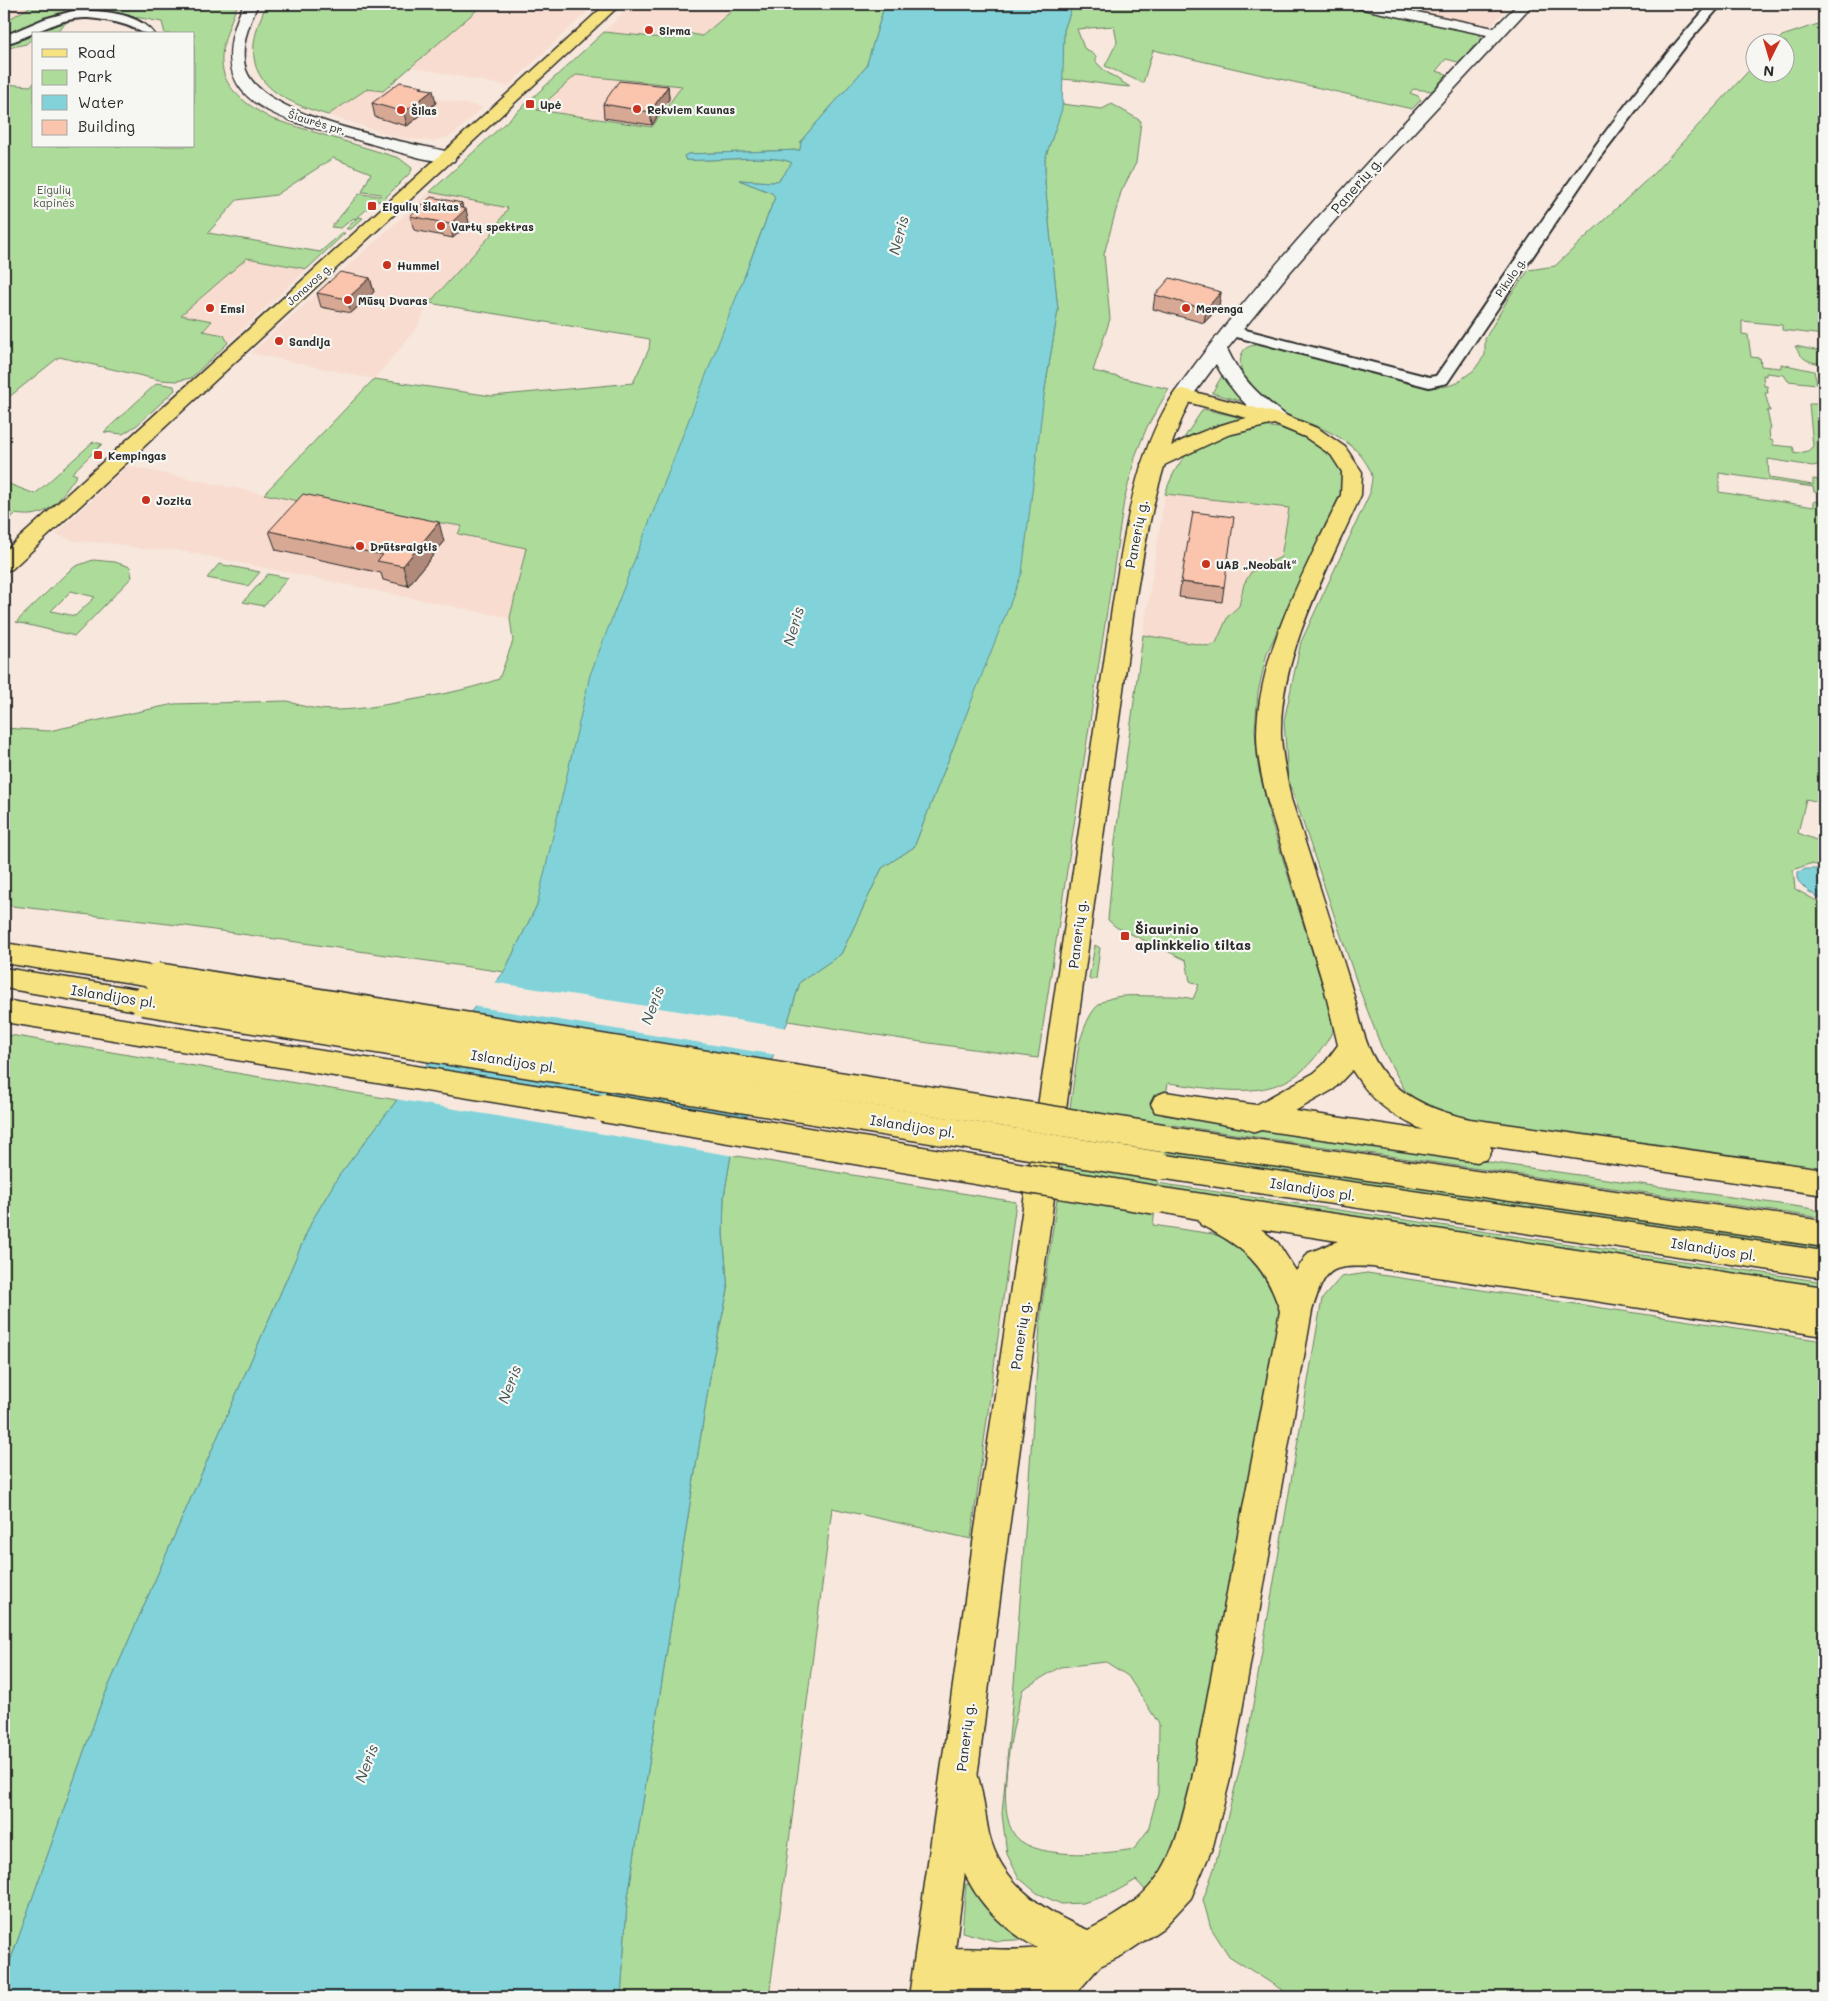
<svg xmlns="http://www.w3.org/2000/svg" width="1828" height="2001" font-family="Mali,sans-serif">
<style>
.built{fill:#f8dccf}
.green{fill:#addb9a;stroke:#6c8362;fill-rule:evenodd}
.water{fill:#82d3d9;stroke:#5f9093}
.pier{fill:#f7e7dd}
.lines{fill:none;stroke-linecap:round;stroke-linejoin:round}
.street-casing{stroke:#2b2b2b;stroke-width:4}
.secondary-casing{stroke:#2b2b2b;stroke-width:3}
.primary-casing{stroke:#2b2b2b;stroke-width:3}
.highway-casing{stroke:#2b2b2b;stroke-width:3}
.street{fill:#f6f6f2;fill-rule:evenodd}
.secondary{fill:#f6f6f2;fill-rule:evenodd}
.primary{fill:#f6e281;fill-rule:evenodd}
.highway{fill:#f6e281;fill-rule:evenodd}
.highway-bridge-casing{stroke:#2b2b2b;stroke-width:31;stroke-linecap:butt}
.highway-bridge{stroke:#f6e281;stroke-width:28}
.wall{fill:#d7a995;stroke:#2b2b2b}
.shaded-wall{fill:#af8979;stroke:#2b2b2b}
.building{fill:#fac4ad;stroke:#2b2b2b}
.poi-dot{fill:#c8321e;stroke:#f6f6f2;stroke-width:2}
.labels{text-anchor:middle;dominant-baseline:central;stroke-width:4.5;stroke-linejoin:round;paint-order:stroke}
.far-poi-label{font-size:11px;font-weight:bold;fill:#2b2b2b;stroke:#f6f6f2;text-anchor:start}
.far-street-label{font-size:11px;fill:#2b2b2b;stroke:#f6f6f2}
.far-park-label{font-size:11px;fill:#4c5747;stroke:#f6f6f2}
.street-label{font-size:14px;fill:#2b2b2b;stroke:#f6f6f2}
.poi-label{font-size:14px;font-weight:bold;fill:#2b2b2b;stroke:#f6f6f2;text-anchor:start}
.water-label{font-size:15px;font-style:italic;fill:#415556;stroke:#f6f6f2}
</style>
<rect width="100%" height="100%" fill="#f7e7dd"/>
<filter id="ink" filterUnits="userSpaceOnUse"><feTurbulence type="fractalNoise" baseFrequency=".02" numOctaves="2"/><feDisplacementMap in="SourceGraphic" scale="10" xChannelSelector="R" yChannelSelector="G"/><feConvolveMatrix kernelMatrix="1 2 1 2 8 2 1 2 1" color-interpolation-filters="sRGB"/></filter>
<g filter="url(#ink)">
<g class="built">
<polygon points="4,4 35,4 4,22"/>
<polygon points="484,4 595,4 508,86 411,67"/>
<polygon points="632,4 740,4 702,36 682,32 672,39 604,32"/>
<polygon points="1411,4 1510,4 1494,23 1480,26 1403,10"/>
<polygon points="576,75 682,86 652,127 536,110"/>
<polygon points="367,89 384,90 483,107 456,132 448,137 433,141 401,138 328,115"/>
<polygon points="430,192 508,208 490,236 429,303 416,329 374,379 251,353"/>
<polygon points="247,258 307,269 228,343 224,335 203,331 212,322 180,316"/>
<polygon points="127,466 318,505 463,527 458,534 527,548 510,618 177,550 141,549 111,543 74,541 56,534"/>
<polygon points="1165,494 1289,508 1281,557 1251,572 1244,584 1239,606 1228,616 1217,643 1209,646 1143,635"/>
</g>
<g class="green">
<path d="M 35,4 L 238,4 C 213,62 212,86 272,119 L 399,158 L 412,168 L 411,172 L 382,201 L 376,201 L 358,217 L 363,218 L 351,229 L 346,229 L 357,218 L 352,219 L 341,228 L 331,227 L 359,194 L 380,196 L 382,194 L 362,192 L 371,173 L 333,158 L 276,195 L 237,200 L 208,233 L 320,252 L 342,233 L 345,233 L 307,269 L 247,258 L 181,315 L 212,321 L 203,331 L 224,335 L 228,343 L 191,378 L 177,381 L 160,380 L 59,357 L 4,401 L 4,84 L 30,86 L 34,83 L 34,146 L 194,146 L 194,34 L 165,34 L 162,22 L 81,7 L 4,36 L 4,22 Z"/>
<path d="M 267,4 L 484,4 L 383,91 L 367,89 L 328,115 C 265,97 234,71 267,4 Z"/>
<path d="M 740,4 L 885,4 L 866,67 L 805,136 L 801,141 L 800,150 L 688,154 L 684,156 L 686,160 C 709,162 777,153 792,163 L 779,180 L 773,182 L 739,180 L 772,193 L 775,197 L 750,261 L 537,905 L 504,972 L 186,926 L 4,905 L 4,728 L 49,731 L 174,704 L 288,701 C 326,717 366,708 406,701 C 438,695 468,690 499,679 L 513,641 L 510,618 L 526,548 L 458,534 L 462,526 L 318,505 L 264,494 L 374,379 L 492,396 L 633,383 L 649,349 L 650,339 L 429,303 L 490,236 L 508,208 L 430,192 L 604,32 L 672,39 L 682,32 L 702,36 ZM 576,75 L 682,86 L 652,127 L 537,110 Z"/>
<path d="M 1073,4 L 1349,4 L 1452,26 L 1477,33 L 1483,38 L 1458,62 L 1446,59 L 1436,71 L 1447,74 L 1432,91 L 1413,89 L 1410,93 L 1418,96 L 1421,100 L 1412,109 L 1153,50 L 1143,83 L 1105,66 L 1117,42 L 1114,26 L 1077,29 L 1084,48 L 1096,56 L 1096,62 L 1105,71 L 1130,87 C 1107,86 1086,80 1062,79 L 1064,30 Z"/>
<polygon points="66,19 69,20 57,31 34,34 34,37 26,44 4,49 4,43"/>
<path d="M 1824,22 L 1824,335 L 1782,330 L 1782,325 L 1742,321 L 1742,334 L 1748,335 L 1751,357 L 1760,358 L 1761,366 L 1781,368 L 1781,364 L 1814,371 L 1817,384 L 1788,381 L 1784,375 L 1766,373 L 1766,376 L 1763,375 L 1764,386 L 1767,386 L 1768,393 L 1765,393 L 1770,411 L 1767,411 L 1771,429 L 1769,429 L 1770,440 L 1773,441 L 1773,445 L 1793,447 L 1795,454 L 1808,451 L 1813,446 L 1809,404 L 1824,404 L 1824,464 L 1812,466 L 1768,459 L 1769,478 L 1813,485 L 1813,479 L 1824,481 L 1824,494 L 1814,492 L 1813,487 L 1719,473 L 1719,492 L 1814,507 L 1814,501 L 1823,502 L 1824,508 L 1824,561 L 1820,575 L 1824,583 L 1824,803 L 1806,799 L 1798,833 L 1824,843 L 1824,866 L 1809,864 L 1793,870 L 1795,889 L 1824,905 L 1824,1173 L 1484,1124 L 1430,1108 L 1407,1094 L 1390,1063 L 1381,1046 L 1357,983 L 1288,778 L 1284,721 L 1301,642 L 1370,493 C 1370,488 1372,482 1372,478 C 1372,471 1366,463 1362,457 C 1336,424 1293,424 1261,400 C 1249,392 1233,364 1244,350 C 1249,344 1259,345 1266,344 L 1422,383 L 1443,387 L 1455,384 L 1474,370 L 1485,355 L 1485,339 L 1509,297 L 1529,270 L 1555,266 L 1653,174 L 1755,64 L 1756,72 L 1786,72 L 1786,42 L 1776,42 L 1782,36 Z"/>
<polygon points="1062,104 1102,109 1112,104 1141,121 1136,163 1121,192 1104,254 1110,319 1093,371 1169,389 1147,427 1136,454 1124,501 1038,1058 915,1041 788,1021 800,982 841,954 882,868 914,847 968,709 1044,395 1058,310 1045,183 1045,159"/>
<path d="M 1795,346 L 1824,352 L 1824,364 C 1808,362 1803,361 1795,346 Z"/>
<polygon points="1223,374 1247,403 1212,393"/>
<polygon points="157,383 174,386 175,390 137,425 123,434 104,432"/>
<polygon points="1203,409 1247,419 1217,425 1185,440 1184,438"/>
<path d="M 1260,426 L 1280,428 L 1316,442 L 1334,456 L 1345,471 L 1344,494 L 1321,537 L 1267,653 L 1258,692 L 1255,730 L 1258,766 L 1271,821 L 1335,1025 C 1330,1039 1322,1049 1312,1061 C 1275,1104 1218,1089 1168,1083 L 1163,1115 L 1814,1209 L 1820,1214 L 1815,1217 L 1165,1124 L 1162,1150 L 1824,1246 L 1824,1255 L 1161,1155 L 1157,1183 L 1824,1282 L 1824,1290 L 1158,1190 L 1153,1225 L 1213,1234 L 1237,1243 L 1254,1256 L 1281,1304 L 1279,1323 L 1183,1821 L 1164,1874 L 1147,1892 L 1136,1880 L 1111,1894 L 1083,1903 L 1061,1904 L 1037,1893 L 1019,1878 L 1007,1854 L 1002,1814 L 1014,1684 L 1041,1312 L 1079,1044 C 1093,998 1104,994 1150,996 C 1165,996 1179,995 1193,999 L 1199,985 L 1190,981 L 1186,960 L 1116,927 L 1108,920 L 1115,841 L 1143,635 L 1209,646 L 1216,643 L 1228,616 L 1239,606 L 1244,584 L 1251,572 L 1281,557 L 1289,508 L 1165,494 C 1183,441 1209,436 1260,426 ZM 1106,1662 L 1128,1676 L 1159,1724 L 1158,1793 L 1148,1830 L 1134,1849 C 1106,1854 1027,1862 1012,1831 C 996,1799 1013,1722 1023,1689 L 1060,1667 Z"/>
<path d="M 93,442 L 102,444 L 72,473 L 77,475 C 58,501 49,520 15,514 L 4,525 L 4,482 L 35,494 Z"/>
<path d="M 93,560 L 115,562 L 130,567 L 132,577 L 75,636 L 16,622 L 69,571 L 76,566 ZM 71,591 L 95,597 L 75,616 L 51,611 Z"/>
<polygon points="219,564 260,572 248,586 207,578"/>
<polygon points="268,574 288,578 264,606 243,602"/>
<polygon points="1095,945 1100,948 1096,979 1090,980 1089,978"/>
<polygon points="4,1034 397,1100 338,1177 312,1221 100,1706 4,1979"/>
<polygon points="731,1155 1016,1202 971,1539 832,1508 769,1997 621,1997 627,1903 713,1358 728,1290 723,1234 724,1196"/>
<polygon points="1367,1273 1824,1341 1824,1997 1293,1997 1229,1956 1211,1928 1203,1900 1215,1866 1247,1740 1322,1299 1341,1277"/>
<polygon points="966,1884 972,1884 1035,1939 996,1941 962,1932"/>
</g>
<g class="water">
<path d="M 885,4 L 1073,4 L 1064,30 L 1062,109 L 1045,159 L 1045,183 L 1058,310 L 1044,395 L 1022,573 L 914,847 L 882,868 L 841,954 L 800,982 L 788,1021 L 731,1155 L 724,1196 L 723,1234 L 728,1290 L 713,1358 L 627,1903 L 621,1997 L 4,1997 L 4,1979 L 100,1706 L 312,1221 L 338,1177 L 397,1100 L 504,972 L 537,905 L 590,675 L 775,197 L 772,193 L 739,180 L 773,182 L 779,180 L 792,163 C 778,153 708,162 686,160 L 684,156 L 688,154 L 800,150 L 801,142 L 805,136 L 866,67 Z"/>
<polygon points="1806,869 1824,869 1824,901 1808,891 1798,881 1798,872"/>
</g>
<g class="pier">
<polygon points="492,982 788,1028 777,1055 472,1006"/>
<polygon points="421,1068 748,1122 734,1156 395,1099"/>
</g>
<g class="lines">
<defs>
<g id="street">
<path d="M 1710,4 L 1722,4 L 1691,39 L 1600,157 L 1447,383 L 1429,387 L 1225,334 L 1222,331 L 1230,326 L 1429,377 L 1436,376 C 1523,250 1606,118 1710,4 Z"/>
<path d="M 73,11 C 98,10 138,12 154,34 C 140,34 138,29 126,25 C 113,21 100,19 88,18 C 56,17 33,37 4,44 L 4,36 L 44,19 Z"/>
</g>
<g id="secondary">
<path d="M 244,4 L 258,4 C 249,24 239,48 246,70 C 263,119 407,142 454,153 L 456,157 L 454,161 C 435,165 386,148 365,142 C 289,120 194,109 244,4 Z"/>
<path d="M 1351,4 L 1378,4 L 1494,28 L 1518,4 L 1533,4 L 1376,173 L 1290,272 L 1227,349 C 1241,379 1260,397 1287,416 L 1290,420 L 1287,424 C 1262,431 1226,384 1216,364 L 1190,399 L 1176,399 L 1173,395 C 1215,335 1262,280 1311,225 C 1369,160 1427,97 1487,35 L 1358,8 Z"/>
</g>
<g id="primary">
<polygon points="606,4 621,4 12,569 4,571 4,552"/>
<path d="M 1183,389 L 1190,391 L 1193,395 C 1159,461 1147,530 1135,602 L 1008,1536 L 949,1997 L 909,1997 L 974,1536 L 1113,602 C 1125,532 1135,451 1176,391 Z"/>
</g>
<g id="highway">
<path d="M 1183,389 L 1287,416 L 1319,429 L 1345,447 L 1362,472 L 1361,495 C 1329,566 1279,656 1281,735 C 1282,757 1287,778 1291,799 C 1311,860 1331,922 1350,983 C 1361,1017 1362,1048 1387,1077 C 1409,1101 1439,1112 1470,1119 L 1824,1169 L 1824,1195 L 1490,1146 L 1492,1150 L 1487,1159 L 1477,1162 L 1261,1130 L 1255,1132 L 1244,1128 L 1155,1112 L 1151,1104 L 1155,1096 L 1165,1092 L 1256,1105 L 1314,1073 L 1324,1064 L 1338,1045 L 1324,987 L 1267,799 C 1262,778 1257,757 1257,735 C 1257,655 1307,566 1341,495 L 1342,472 L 1331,455 L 1305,437 L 1274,424 L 1228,435 L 1158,468 L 1151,470 L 1144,468 L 1141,464 L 1144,460 C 1177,442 1210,426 1247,418 L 1176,399 L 1173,395 L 1176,391 ZM 1352,1070 C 1372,1101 1389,1114 1423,1130 L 1295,1111 L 1334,1089 Z"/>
<polygon points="4,943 157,967 167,970 171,977 167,984 157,987 4,963"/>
<polygon points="4,968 143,990 153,993 157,1001 153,1009 143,1012 4,988"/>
<polygon points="4,1000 603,1096 613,1100 617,1108 613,1116 603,1120 4,1022"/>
<polygon points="1163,1126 1824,1221 1824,1247 1163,1150 1153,1147 1148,1138 1153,1129"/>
<polygon points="1159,1154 1824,1251 1824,1278 1159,1178 1149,1175 1144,1166 1149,1157"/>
<path d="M 1156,1187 L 1824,1287 L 1824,1336 L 1372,1267 C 1328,1265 1325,1269 1312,1311 L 1230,1779 L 1213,1846 L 1191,1898 L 1163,1928 L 1123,1955 L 1100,1966 L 1073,1997 L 1026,1997 L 1029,1989 L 933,1989 L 919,1983 L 913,1969 L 919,1955 C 951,1941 1000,1954 1037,1948 C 981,1916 956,1874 947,1811 C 944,1792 939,1780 947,1763 L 960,1757 L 973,1763 C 983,1786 984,1810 989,1834 C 1001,1883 1044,1912 1088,1930 C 1166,1892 1173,1857 1192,1779 L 1280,1311 C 1265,1264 1244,1247 1201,1225 L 1198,1219 L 1145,1209 L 1141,1200 L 1145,1191 ZM 1261,1229 L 1338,1241 L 1308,1253 L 1296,1271 L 1278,1243 Z"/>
</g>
</defs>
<use href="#street" class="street-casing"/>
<use href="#secondary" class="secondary-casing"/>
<use href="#primary" class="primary-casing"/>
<use href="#highway" class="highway-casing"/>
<use href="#street" class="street"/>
<use href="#secondary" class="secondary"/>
<use href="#primary" class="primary"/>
<use href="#highway" class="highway"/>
<defs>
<g id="highway-bridge">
<polyline points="157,977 1163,1138"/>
<polyline points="143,1001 1159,1166"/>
<polyline points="603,1108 1156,1200"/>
</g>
</defs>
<use href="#highway-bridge" class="highway-bridge-casing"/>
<use href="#highway-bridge" class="highway-bridge"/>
</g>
<g class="wall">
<polygon points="668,86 669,99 652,125 604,118 603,104"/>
<polygon points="422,88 436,103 407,126 375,117 372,103"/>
<polygon points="463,208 469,223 453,238 414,230 410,216"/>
<polygon points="370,278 374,292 351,313 321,307 317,293"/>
<polygon points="1221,292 1219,307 1204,323 1153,309 1155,295"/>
<polygon points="269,531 444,542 408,586 383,580 381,573 276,550"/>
<polygon points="1181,582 1224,587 1222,602 1179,597"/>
</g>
<g class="shaded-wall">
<polygon points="422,86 424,97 433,90 436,103 407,126 404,112 420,88"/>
<polygon points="668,86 669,99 652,125 650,112"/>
<polygon points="462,203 463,211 466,209 469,223 453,238 450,224 457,207"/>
<polygon points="370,278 374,292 351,313 347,299"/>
<polygon points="1221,292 1219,307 1204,323 1206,309"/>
<polygon points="439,522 444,542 408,586 403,566"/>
</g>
<g class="building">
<polygon points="619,81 668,86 650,112 603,104"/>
<polygon points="400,82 422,86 420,88 433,90 404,112 372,103"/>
<polygon points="431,197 462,203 457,207 466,209 450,224 410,216"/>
<polygon points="340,272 370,278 347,299 317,293"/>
<polygon points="1170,278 1221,292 1206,309 1155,295"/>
<polygon points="303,494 439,522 403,566 377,561 383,555 269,531"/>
<polygon points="1193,512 1234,517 1224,587 1181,582"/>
</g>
</g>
<g class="poi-dot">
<circle cx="649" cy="30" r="5"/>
<rect x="525" y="99" width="10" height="10" rx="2.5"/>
<circle cx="637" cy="109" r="5"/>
<circle cx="401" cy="110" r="5"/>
<rect x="367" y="201" width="10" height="10" rx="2.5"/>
<circle cx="441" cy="226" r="5"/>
<circle cx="387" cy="265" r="5"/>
<circle cx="348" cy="300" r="5"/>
<circle cx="210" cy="308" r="5"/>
<circle cx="1186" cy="308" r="5"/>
<circle cx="279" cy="341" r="5"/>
<rect x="93" y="450" width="10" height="10" rx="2.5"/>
<circle cx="146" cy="500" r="5"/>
<circle cx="360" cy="546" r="5"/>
<circle cx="1206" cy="564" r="5"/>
<rect x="1120" y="931" width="10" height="10" rx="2.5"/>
</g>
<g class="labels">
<g class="far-poi-label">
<text x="659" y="30">Sirma</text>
<text x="540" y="104">Upė</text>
<text x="647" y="109">Rekviem Kaunas</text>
<text x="411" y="110">Šilas</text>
<text x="382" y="206">Eigulių šlaitas</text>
<text x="451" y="226">Vartų spektras</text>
<text x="397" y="265">Hummel</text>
<text x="358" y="300">Mūsų Dvaras</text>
<text x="220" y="308">Emsi</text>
<text x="1196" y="308">Merenga</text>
<text x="289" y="341">Sandija</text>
<text x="108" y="455">Kempingas</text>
<text x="156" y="500">Jozita</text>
<text x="370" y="546">Drūtsraigtis</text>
<text x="1216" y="564">UAB „Neobalt“</text>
</g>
<g class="far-street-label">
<text transform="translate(317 122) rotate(17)">Šiaurės pr.</text>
<text transform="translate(1510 277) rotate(-56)">Pikulo g.</text>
<text transform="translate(309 284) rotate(-42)">Jonavos g.</text>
</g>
<g class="far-park-label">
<text x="54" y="189">Eigulių<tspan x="54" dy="13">kapinės</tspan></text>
</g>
<g class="street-label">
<text transform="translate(1356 185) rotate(-49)">Panerių g.</text>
<text transform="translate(1136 534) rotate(-79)">Panerių g.</text>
<text transform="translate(1077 934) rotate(-83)">Panerių g.</text>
<text transform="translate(114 996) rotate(9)">Islandijos pl.</text>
<text transform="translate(514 1061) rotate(9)">Islandijos pl.</text>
<text transform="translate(913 1126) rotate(9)">Islandijos pl.</text>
<text transform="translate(1313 1189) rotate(9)">Islandijos pl.</text>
<text transform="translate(1714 1249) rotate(9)">Islandijos pl.</text>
<text transform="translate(1020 1335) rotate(-82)">Panerių g.</text>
<text transform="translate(965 1737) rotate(-83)">Panerių g.</text>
</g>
<g class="poi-label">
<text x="1135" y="928">Šiaurinio<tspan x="1135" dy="16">aplinkkelio tiltas</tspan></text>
</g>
<g class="water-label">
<text transform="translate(898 235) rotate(-75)">Neris</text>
<text transform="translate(793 626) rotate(-74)">Neris</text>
<text transform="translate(652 1005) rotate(-69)">Neris</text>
<text transform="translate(509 1384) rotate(-69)">Neris</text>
<text transform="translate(366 1763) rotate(-69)">Neris</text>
</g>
</g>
<rect width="1828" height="2001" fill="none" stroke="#f6f6f2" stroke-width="20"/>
<rect x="10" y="10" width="1808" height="1981" fill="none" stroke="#2b2b2b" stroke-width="2" filter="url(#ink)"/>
<rect x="32" y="32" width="162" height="115" fill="#f6f6f2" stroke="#a5a5a2"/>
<rect x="42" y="49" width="25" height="8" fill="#f6e281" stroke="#a5a5a2"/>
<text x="78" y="58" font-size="15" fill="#2b2b2b">Road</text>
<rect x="42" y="70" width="25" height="15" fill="#addb9a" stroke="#a5a5a2"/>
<text x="78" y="82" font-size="15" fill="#2b2b2b">Park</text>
<rect x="42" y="95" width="25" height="15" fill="#82d3d9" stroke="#a5a5a2"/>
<text x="78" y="108" font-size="15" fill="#2b2b2b">Water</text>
<rect x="42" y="120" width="25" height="15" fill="#fac4ad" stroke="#a5a5a2"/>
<text x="78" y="132" font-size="15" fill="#2b2b2b">Building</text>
<g transform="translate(1770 58) rotate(185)"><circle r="24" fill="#f6f6f2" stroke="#a5a5a2"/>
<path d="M0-4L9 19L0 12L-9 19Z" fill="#c8321e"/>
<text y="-8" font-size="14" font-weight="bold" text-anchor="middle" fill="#2b2b2b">N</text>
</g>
</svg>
